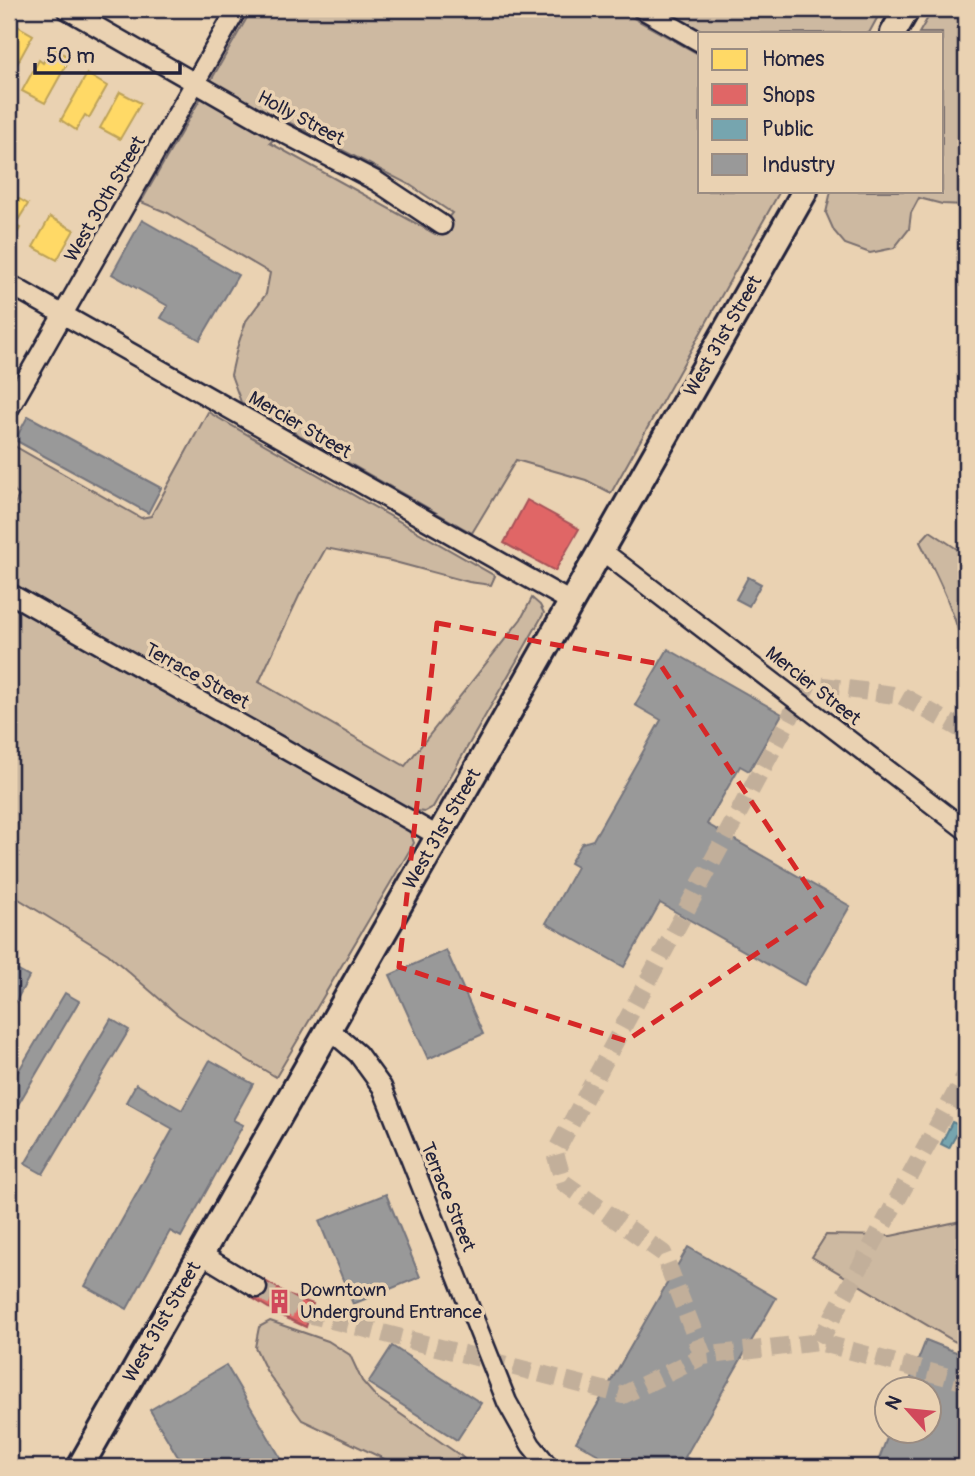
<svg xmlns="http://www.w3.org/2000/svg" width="975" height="1476" font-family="Pangolin,sans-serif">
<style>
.green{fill:#cdb9a1;stroke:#786e6e;stroke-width:2;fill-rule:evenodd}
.homes{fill:#ffd966;stroke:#bda259;stroke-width:2}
.shops{fill:#e06666;stroke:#a75259;stroke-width:2}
.public{fill:#76a5af;stroke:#5d7e8c;stroke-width:2}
.industry{fill:#999;stroke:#75757d;stroke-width:2}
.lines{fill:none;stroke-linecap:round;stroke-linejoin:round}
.minor-tunnel{stroke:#c2af9a;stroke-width:18;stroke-dasharray:18 9;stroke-linecap:butt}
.minor-casing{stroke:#22223b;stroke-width:23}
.secondary-casing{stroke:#22223b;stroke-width:30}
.minor{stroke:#ead2b2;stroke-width:18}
.secondary{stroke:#ead2b2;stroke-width:24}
.marked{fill:none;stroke:#d62828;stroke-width:5;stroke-dasharray:14 9;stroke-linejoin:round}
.labels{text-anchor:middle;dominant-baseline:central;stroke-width:7;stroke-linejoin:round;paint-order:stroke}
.street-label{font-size:19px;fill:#22223b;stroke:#ead2b2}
.poi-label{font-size:19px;fill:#22223b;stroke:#ead2b2;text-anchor:start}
</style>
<rect width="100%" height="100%" fill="#ead2b2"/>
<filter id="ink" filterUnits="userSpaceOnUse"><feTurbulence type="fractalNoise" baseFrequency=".0143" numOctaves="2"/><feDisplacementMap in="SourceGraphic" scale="14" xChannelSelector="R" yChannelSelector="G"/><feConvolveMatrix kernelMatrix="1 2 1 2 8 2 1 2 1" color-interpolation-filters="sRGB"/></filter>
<g filter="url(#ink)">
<g class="green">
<path d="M 252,9 L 617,9 L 700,55 L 700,191 L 780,191 L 611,493 L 586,480 L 516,460 L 472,533 L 241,402 L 231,375 L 237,348 L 246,321 L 266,294 L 270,273 L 168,213 L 141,202 ZM 290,123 L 410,185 L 452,213 L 435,234 L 270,143 Z"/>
<polygon points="663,9 882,9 869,33 706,33"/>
<polygon points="933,9 966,9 966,205 942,204 919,198 911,213 909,229 894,248 870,253 845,244 834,231 826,213 831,191 942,191 942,33 919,33"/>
<polygon points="208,412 495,576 491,585 469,582 391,561 326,548 299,596 259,682 405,766 521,619 532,598 540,605 544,613 433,807 424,812 411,810 144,660 134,673 409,830 414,843 276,1077 244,1058 178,1015 108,954 9,893 9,514 19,496 9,484 9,443 141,518 151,516"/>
<path d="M 930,531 L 966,555 L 966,663 C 959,620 940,581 920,542 Z"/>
<polygon points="961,1221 966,1230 966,1346 954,1341 812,1257 826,1235 891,1236"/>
<polygon points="270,1321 328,1341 350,1355 362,1381 376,1397 461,1456 473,1467 401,1467 302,1420 267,1372 255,1347 259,1327"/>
</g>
<g class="homes">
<polygon points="14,24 33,35 11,75 9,73 9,33"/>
<polygon points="52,47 70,58 45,103 22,91 39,60 43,63"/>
<polygon points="87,74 107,86 89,118 85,115 76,130 61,120"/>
<polygon points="120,92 141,103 120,139 100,128"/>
<polygon points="9,193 28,204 15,225 20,228 14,239 9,236"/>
<polygon points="50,217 74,230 57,260 33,247"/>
</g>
<g class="shops">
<polygon points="527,500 579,529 555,571 504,543"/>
<polygon points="262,1279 290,1296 313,1304 306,1327 280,1315 252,1298"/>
</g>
<polygon class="public" points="952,1122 961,1126 949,1148 941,1144"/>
<g class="industry">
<polygon points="142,220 238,275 200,340 161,318 168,306 112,274"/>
<polygon points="28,416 161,488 148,513 15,440"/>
<polygon points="748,577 761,584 749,606 736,599"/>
<polygon points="668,649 782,714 749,771 740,766 707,824 850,906 804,985 660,903 624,967 546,923 577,867 570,863 582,843 593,840 661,720 635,705"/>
<polygon points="446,950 483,1034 428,1059 390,975"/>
<polygon points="15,969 29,977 9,1014 9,981"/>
<polygon points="65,993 79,1001 9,1120 9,1087"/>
<polygon points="111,1019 129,1030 43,1174 25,1164"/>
<polygon points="210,1060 253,1084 233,1120 243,1125 181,1237 170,1231 127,1309 85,1286 173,1129 126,1102 136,1084 182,1110"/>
<polygon points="386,1194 420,1277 353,1304 319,1221"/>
<polygon points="688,1247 776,1298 685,1457 704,1467 620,1467 576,1442"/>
<polygon points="926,1340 966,1356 966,1467 876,1467 890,1430 930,1430 930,1388 907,1388"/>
<polygon points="392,1346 481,1403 457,1440 368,1383"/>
<polygon points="226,1365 286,1467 184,1467 150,1410"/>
</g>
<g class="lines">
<g class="minor-tunnel">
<polyline points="257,1288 301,1312 623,1395 703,1356 819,1342 966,1382"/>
<polyline points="819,1342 966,1074"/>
<polyline points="703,1356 663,1253 564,1183 555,1153 808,684 902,696 966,732"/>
</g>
<defs>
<g id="minor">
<polyline points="66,9 276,129 376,181 442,225"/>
<polyline points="642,9 700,42"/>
<polyline points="9,284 571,602"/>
<polyline points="9,409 237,9"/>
<polyline points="601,550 966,830"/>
<polyline points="9,593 438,836"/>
<polyline points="329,1029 358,1054 382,1087 507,1402 531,1445 549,1467"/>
<polyline points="201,1254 257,1288"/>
</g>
<g id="secondary">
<polyline points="893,33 907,9"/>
<polyline points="80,1467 805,191"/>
</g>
</defs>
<use href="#minor" class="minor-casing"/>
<use href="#secondary" class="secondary-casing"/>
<use href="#minor" class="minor"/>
<use href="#secondary" class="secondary"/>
</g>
</g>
<path class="marked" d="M 437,623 L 660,664 L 823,909 L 626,1041 L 399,967 Z"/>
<defs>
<symbol id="building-bare" viewBox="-9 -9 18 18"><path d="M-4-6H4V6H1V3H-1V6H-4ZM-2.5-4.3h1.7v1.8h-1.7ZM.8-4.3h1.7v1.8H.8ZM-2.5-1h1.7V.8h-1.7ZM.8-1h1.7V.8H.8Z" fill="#d1495b" stroke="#ead2b2" stroke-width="2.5" paint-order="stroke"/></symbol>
</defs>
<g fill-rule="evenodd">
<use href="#building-bare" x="262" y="1284" width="35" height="35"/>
</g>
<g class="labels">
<g class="street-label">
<text transform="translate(301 118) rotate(28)">Holly Street</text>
<text transform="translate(105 199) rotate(-60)">West 30th Street</text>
<text transform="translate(723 336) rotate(-60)">West 31st Street</text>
<text transform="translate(300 425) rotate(30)">Mercier Street</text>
<text transform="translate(197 676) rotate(29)">Terrace Street</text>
<text transform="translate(813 686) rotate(38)">Mercier Street</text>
<text transform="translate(442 829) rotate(-60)">West 31st Street</text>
<text transform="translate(448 1197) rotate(68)">Terrace Street</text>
<text transform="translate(162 1322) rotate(-60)">West 31st Street</text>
</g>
<g class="poi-label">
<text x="300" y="1290">Downtown<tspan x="300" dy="22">Underground Entrance</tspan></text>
</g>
</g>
<rect width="975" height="1476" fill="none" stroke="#ead2b2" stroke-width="35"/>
<rect x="18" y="18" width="940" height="1441" fill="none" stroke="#22223b" stroke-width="2.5" filter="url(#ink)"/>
<rect x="698" y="32" width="245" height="161" fill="#ead2b2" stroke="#9a8c82" stroke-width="2"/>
<rect x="712" y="49" width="35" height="21" fill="#ffd966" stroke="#9a8c82" stroke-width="2"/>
<text x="762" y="66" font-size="21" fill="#22223b">Homes</text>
<rect x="712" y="84" width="35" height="21" fill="#e06666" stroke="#9a8c82" stroke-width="2"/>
<text x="762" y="102" font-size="21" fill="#22223b">Shops</text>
<rect x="712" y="119" width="35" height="21" fill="#76a5af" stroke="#9a8c82" stroke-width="2"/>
<text x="762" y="136" font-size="21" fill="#22223b">Public</text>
<rect x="712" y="154" width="35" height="21" fill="#999999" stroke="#9a8c82" stroke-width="2"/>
<text x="762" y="172" font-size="21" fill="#22223b">Industry</text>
<g transform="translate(908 1410) rotate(297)"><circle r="33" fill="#ead2b2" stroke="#9a8c82" stroke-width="2"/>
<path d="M0-5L12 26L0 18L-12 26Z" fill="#d1495b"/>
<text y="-10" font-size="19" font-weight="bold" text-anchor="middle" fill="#22223b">N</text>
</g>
<path d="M35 63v10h145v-10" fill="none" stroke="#22223b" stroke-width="3.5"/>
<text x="46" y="63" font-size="21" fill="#22223b" stroke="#ead2b2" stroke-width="5" paint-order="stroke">50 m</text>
</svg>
